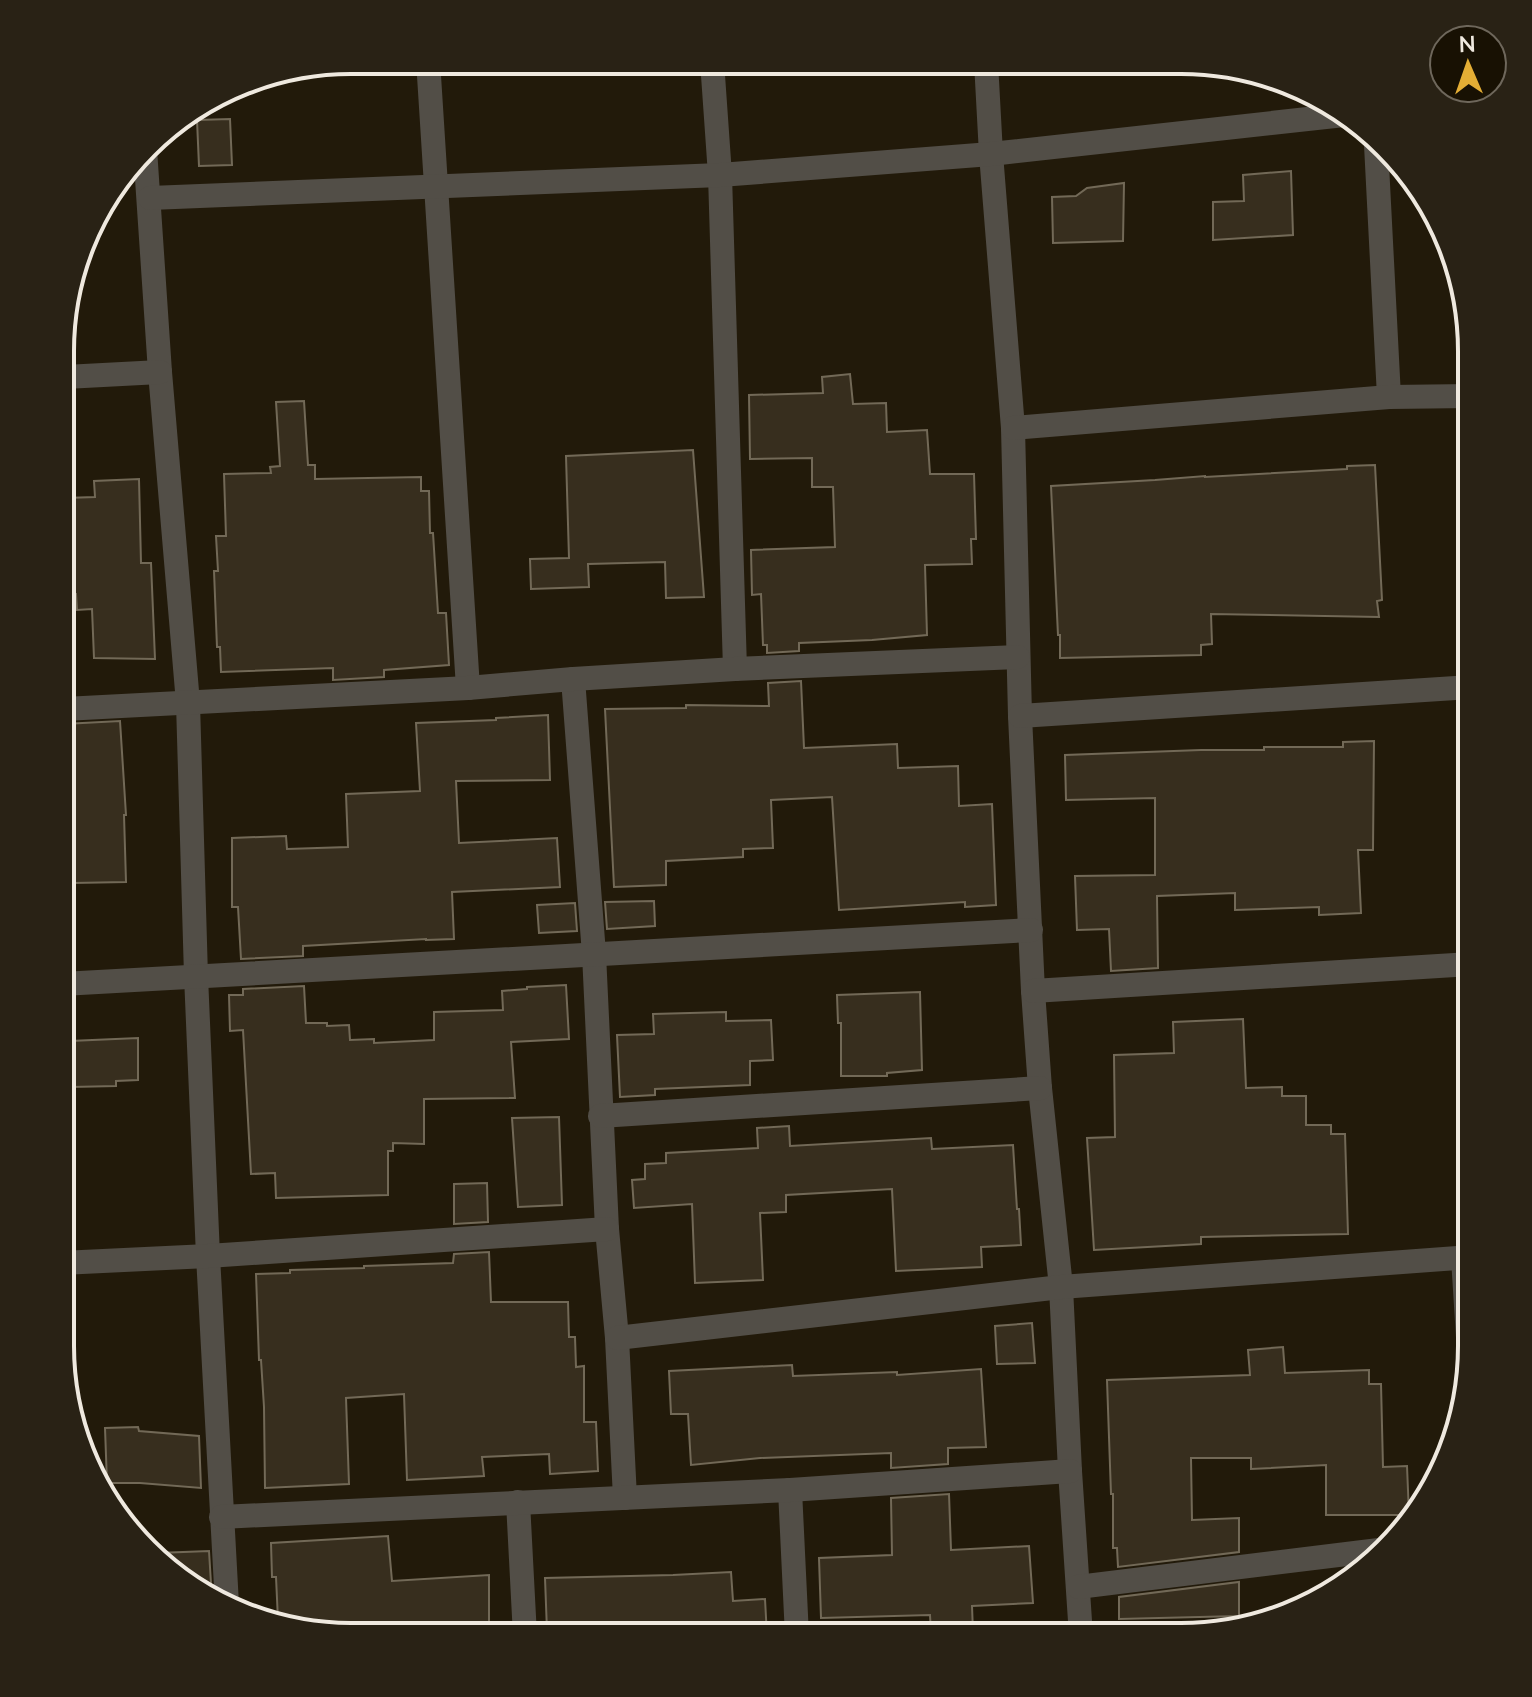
<svg xmlns="http://www.w3.org/2000/svg" width="1532" height="1697" font-family="Lato,sans-serif">
<style>
.building{fill:#372e1e;stroke:#726957;stroke-width:2}
.lines{fill:none;stroke-linecap:round;stroke-linejoin:round}
.street{stroke:#524e47;stroke-width:24}
.rim{fill:none;stroke:#efe9df;stroke-width:4}
</style>
<rect width="100%" height="100%" fill="#221a0a"/>
<g class="building">
<polygon points="230,119 232,165 199,166 197,120"/>
<polygon points="1291,171 1293,235 1213,240 1213,202 1244,201 1243,175"/>
<polygon points="1124,183 1123,241 1053,243 1052,197 1076,196 1087,188"/>
<polygon points="850,374 853,404 886,403 887,432 927,430 930,474 974,474 976,539 971,539 972,564 925,565 927,635 872,640 799,643 799,651 767,653 767,645 763,645 761,594 752,595 751,550 835,547 833,487 812,487 812,458 750,459 749,395 823,393 822,377"/>
<polygon points="304,401 308,465 315,465 315,479 421,477 421,491 429,491 430,533 433,533 438,613 446,613 449,665 384,670 384,677 333,680 333,668 221,672 220,647 217,647 214,571 218,571 216,536 226,536 224,474 271,473 270,467 280,466 276,402"/>
<polygon points="693,450 704,597 666,598 665,562 588,564 589,587 531,589 530,559 569,558 566,456"/>
<polygon points="1375,465 1382,600 1377,601 1379,617 1211,614 1212,644 1201,645 1201,655 1060,658 1060,635 1058,635 1051,486 1155,480 1205,476 1205,477 1347,469 1347,466"/>
<polygon points="139,479 141,563 151,563 155,659 94,658 92,609 77,610 76,594 64,594 65,498 95,497 94,481"/>
<polygon points="801,681 804,748 897,744 898,768 958,766 959,806 992,804 996,905 965,907 965,902 839,910 832,797 771,800 773,848 743,849 743,857 666,861 666,885 614,887 605,709 686,708 686,705 769,706 768,683"/>
<polygon points="548,715 550,780 456,781 459,843 557,838 560,887 452,892 454,939 426,940 426,939 303,946 303,956 241,959 238,907 232,907 232,838 286,836 287,849 348,847 346,794 420,791 416,723 496,720 496,718"/>
<polygon points="120,721 126,815 124,815 126,882 73,883 71,819 68,819 63,760 64,724"/>
<polygon points="1374,741 1373,850 1358,850 1361,913 1319,915 1319,907 1235,910 1235,893 1157,896 1158,968 1111,971 1109,929 1077,930 1075,876 1155,875 1155,798 1066,800 1065,755 1201,750 1264,750 1264,747 1343,747 1343,742"/>
<polygon points="654,901 655,926 607,929 605,902"/>
<polygon points="575,903 577,931 539,933 537,905"/>
<polygon points="566,985 569,1039 511,1042 515,1098 424,1099 424,1144 393,1143 393,1151 388,1151 388,1195 276,1198 275,1173 251,1174 243,1030 230,1031 229,995 243,995 243,989 304,986 306,1023 327,1023 327,1026 349,1025 350,1040 374,1039 374,1043 434,1040 434,1012 503,1010 502,991 527,989 527,987"/>
<polygon points="920,992 922,1070 887,1073 887,1076 841,1076 841,1023 838,1023 837,995"/>
<polygon points="726,1012 726,1021 771,1020 773,1060 750,1061 750,1085 655,1089 655,1095 620,1097 617,1035 654,1034 653,1014"/>
<polygon points="1243,1019 1246,1088 1282,1087 1282,1096 1306,1096 1306,1125 1331,1125 1331,1134 1345,1134 1348,1234 1201,1237 1201,1244 1094,1250 1087,1138 1115,1137 1114,1055 1174,1053 1173,1022"/>
<polygon points="138,1038 138,1080 116,1081 116,1086 71,1087 70,1041"/>
<polygon points="559,1117 562,1205 518,1207 512,1118"/>
<polygon points="789,1126 790,1146 931,1138 932,1149 1013,1145 1017,1209 1019,1209 1021,1245 981,1247 982,1267 896,1271 892,1189 786,1195 786,1212 760,1213 763,1280 695,1283 692,1204 634,1208 632,1180 645,1179 645,1164 666,1163 666,1153 758,1148 757,1128"/>
<polygon points="487,1183 488,1222 454,1224 454,1184"/>
<polygon points="489,1252 491,1302 568,1302 569,1337 575,1337 576,1367 584,1366 584,1422 596,1422 598,1471 550,1474 549,1454 482,1457 484,1476 407,1480 404,1394 346,1398 349,1484 265,1488 264,1407 261,1360 259,1360 256,1274 290,1273 290,1270 364,1268 364,1266 453,1263 454,1254"/>
<polygon points="1032,1323 1035,1363 997,1364 995,1326"/>
<polygon points="1283,1347 1285,1373 1369,1370 1369,1384 1381,1384 1383,1467 1407,1466 1409,1515 1326,1515 1326,1465 1251,1469 1251,1458 1191,1458 1192,1520 1239,1518 1239,1552 1118,1567 1117,1548 1113,1548 1113,1494 1111,1494 1107,1380 1250,1375 1248,1350"/>
<polygon points="792,1365 793,1376 897,1372 897,1375 981,1369 986,1447 948,1448 948,1464 891,1468 891,1453 760,1458 691,1465 688,1414 671,1414 669,1371"/>
<polygon points="138,1427 139,1431 199,1436 201,1488 140,1483 107,1483 105,1428"/>
<polygon points="949,1494 951,1550 1029,1546 1033,1603 972,1606 973,1632 931,1633 930,1615 821,1618 819,1558 892,1555 891,1498"/>
<polygon points="388,1536 392,1581 489,1575 489,1624 390,1627 390,1626 336,1629 336,1636 331,1636 278,1620 276,1577 272,1577 271,1543"/>
<polygon points="209,1551 212,1600 205,1598 158,1553"/>
<polygon points="731,1572 733,1601 765,1599 767,1636 638,1636 638,1628 547,1631 545,1578 673,1575"/>
<polygon points="1239,1582 1239,1616 1119,1619 1119,1597"/>
</g>
<g class="lines">
<g class="street">
<polyline points="428,60 468,688"/>
<polyline points="712,61 720,175 735,669"/>
<polyline points="986,62 991,154 1013,428 1020,716 1033,991 1040,1088 1061,1287 1070,1471 1081,1636"/>
<polyline points="1376,145 1389,397"/>
<polyline points="145,149 160,372 188,703 196,976 208,1256 227,1605"/>
<polyline points="150,198 720,175 991,154 1344,115"/>
<polyline points="65,377 160,372"/>
<polyline points="1013,428 1389,397 1471,396"/>
<polyline points="573,679 594,954 607,1229 617,1338 625,1498"/>
<polyline points="64,709 468,688 573,679 735,669 1018,657"/>
<polyline points="1020,716 1471,687"/>
<polyline points="62,984 1031,930"/>
<polyline points="1033,991 1471,964"/>
<polyline points="600,1116 1040,1088"/>
<polyline points="1463,1258 1470,1369"/>
<polyline points="61,1263 208,1256 607,1229"/>
<polyline points="617,1338 1061,1287 1471,1257"/>
<polyline points="790,1490 797,1636"/>
<polyline points="518,1502 525,1636"/>
<polyline points="221,1517 790,1490 1070,1471"/>
<polyline points="1078,1587 1379,1550"/>
</g>
</g>
<path d="M0 0H1532V1697H0ZM351 74H1181A277 277 0 0 1 1458 351V1346A277 277 0 0 1 1181 1623H351A277 277 0 0 1 74 1346V351A277 277 0 0 1 351 74Z" fill="#292215" fill-rule="evenodd"/>
<path class="rim" d="M351 74H1181A277 277 0 0 1 1458 351V1346A277 277 0 0 1 1181 1623H351A277 277 0 0 1 74 1346V351A277 277 0 0 1 351 74Z"/>
<g transform="translate(1468 64) rotate(358)"><circle r="38" fill="#181103" stroke="#6e675b" stroke-width="2"/>
<path d="M0-6L14 30L0 20L-14 30Z" fill="#e4ae35"/>
<text y="-12" font-size="22" font-weight="bold" text-anchor="middle" fill="#efe9df">N</text>
</g>
</svg>
